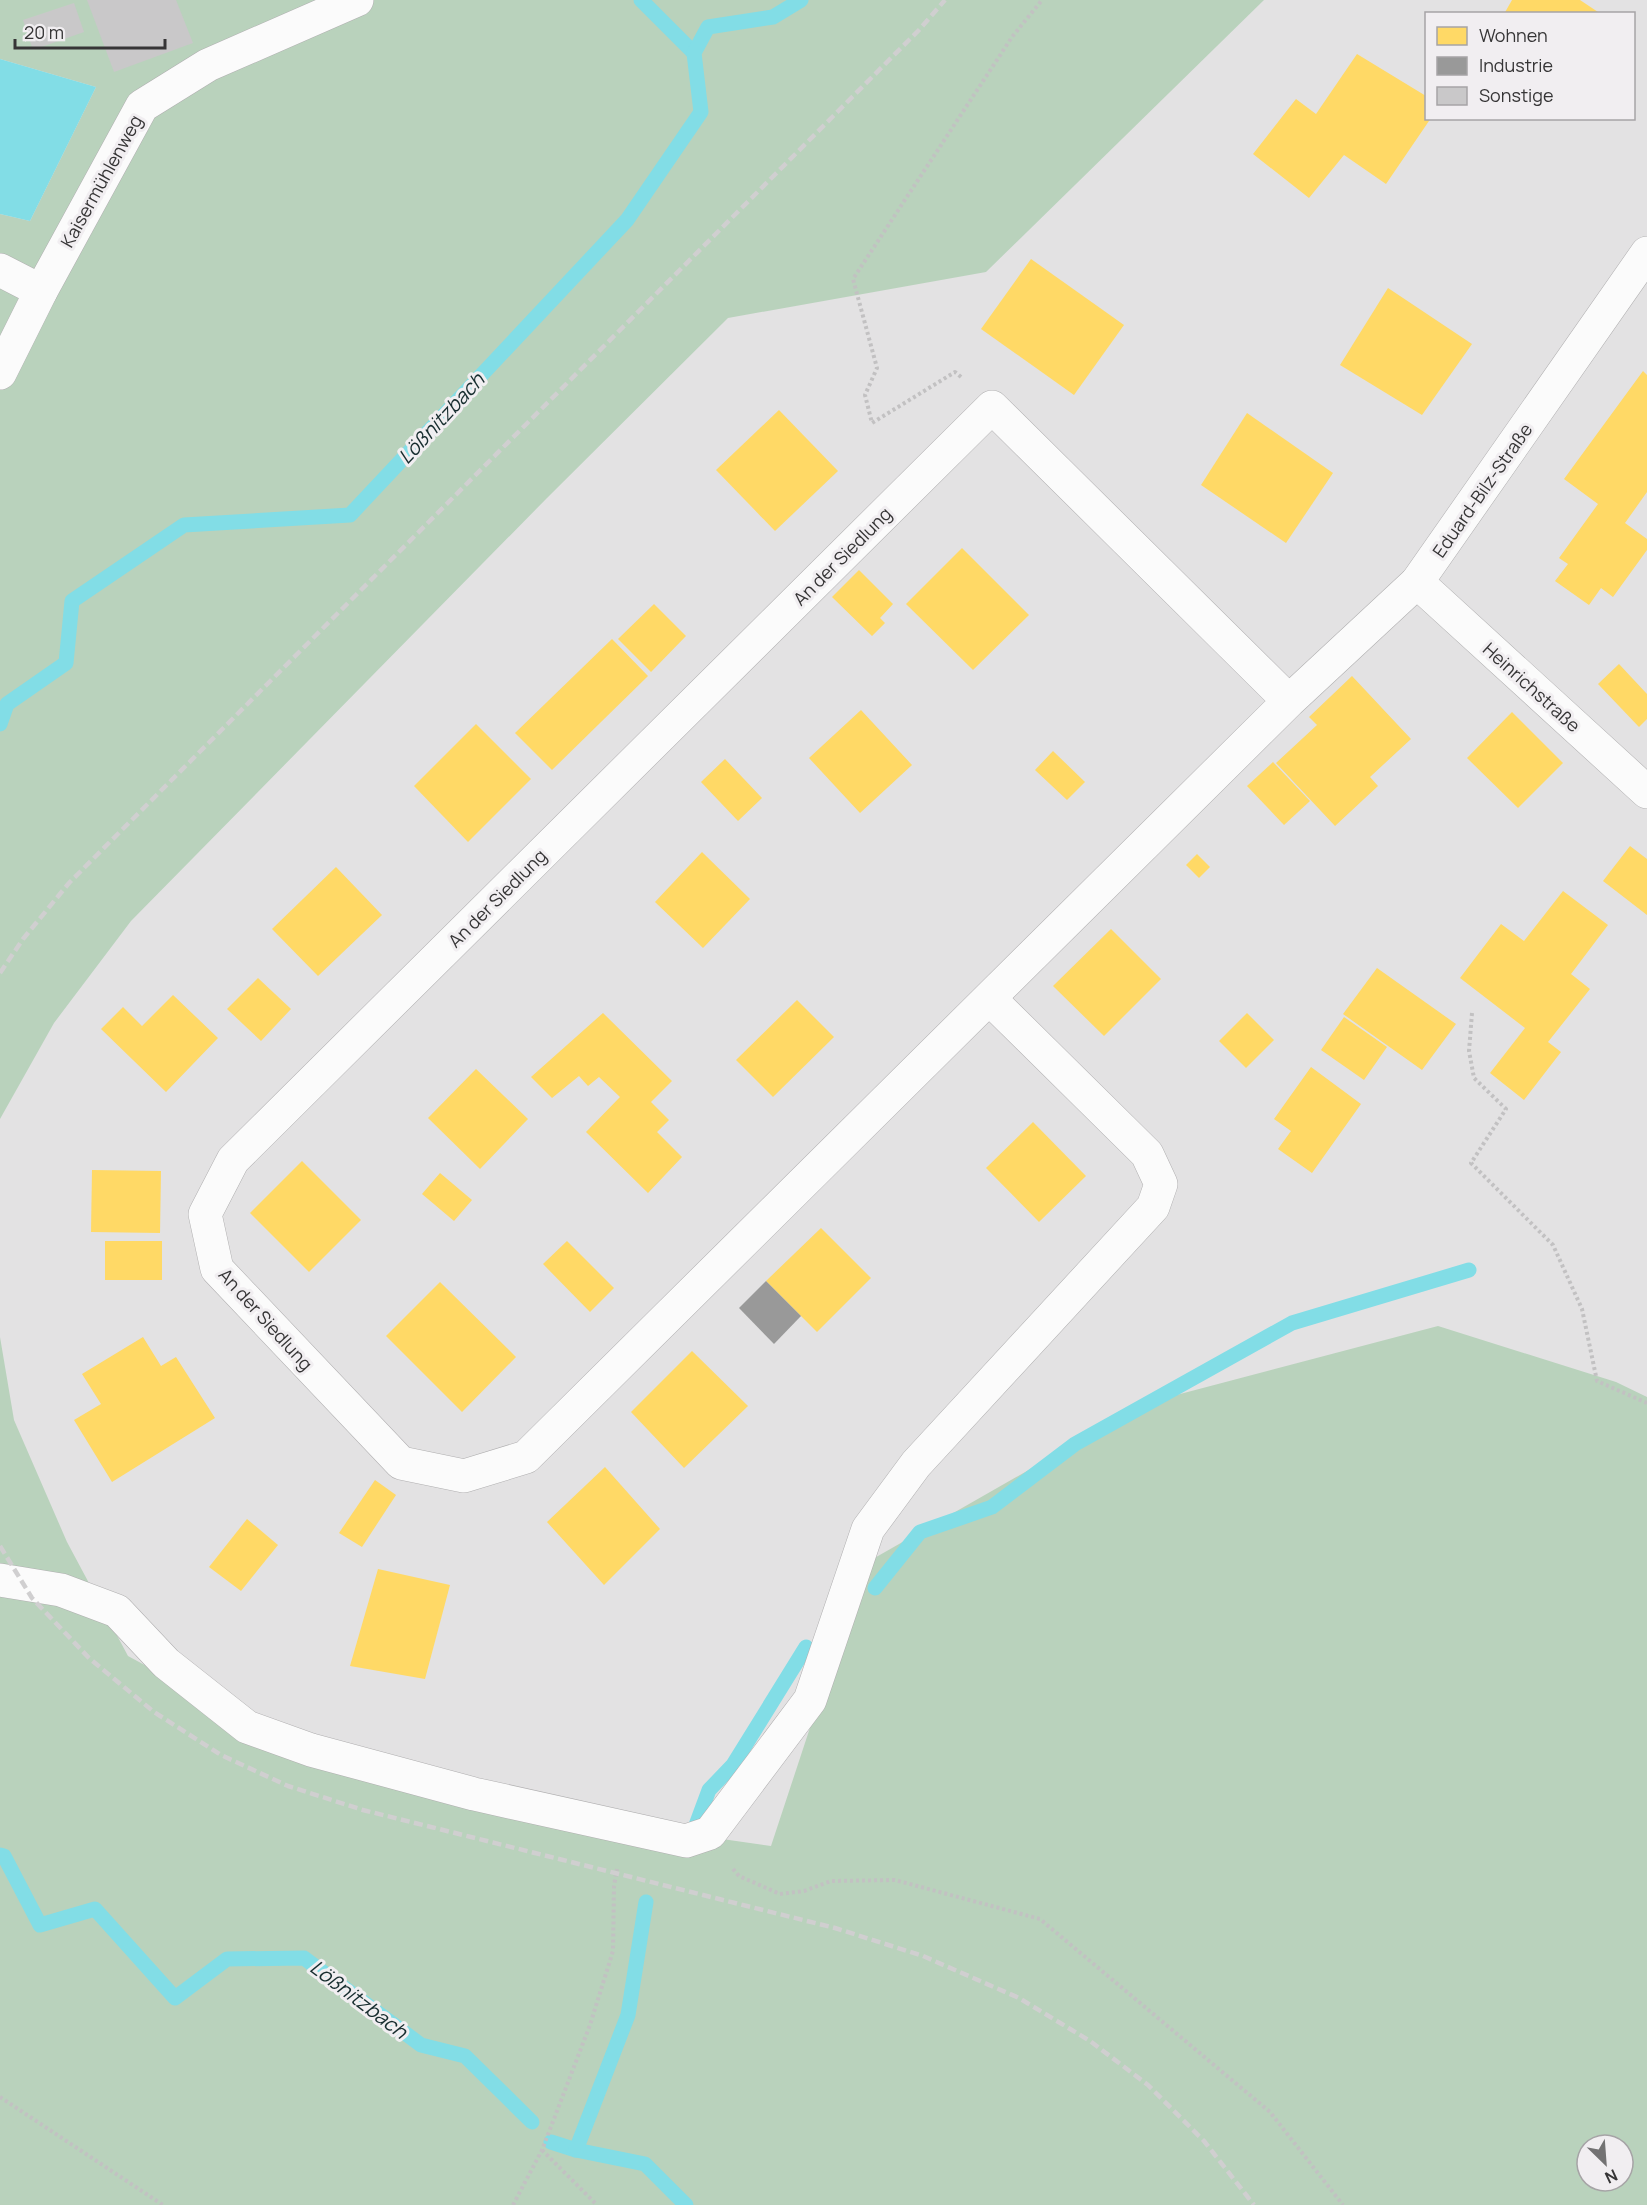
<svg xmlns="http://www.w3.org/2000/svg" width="1647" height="2205" font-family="Manrope,sans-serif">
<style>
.green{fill:#b9d2bc;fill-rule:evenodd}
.water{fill:#82dde6}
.homes{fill:#ffd966}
.industry{fill:#999}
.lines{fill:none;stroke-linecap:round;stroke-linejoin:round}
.stream{stroke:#82dde6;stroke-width:15}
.building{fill:#c9c8c9}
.minor-casing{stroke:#b0afb0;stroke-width:34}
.path{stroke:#c2c1c2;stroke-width:4;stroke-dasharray:3 3;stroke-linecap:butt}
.minor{stroke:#fbfbfb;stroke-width:33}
.rail{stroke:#d0cfd0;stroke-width:4.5;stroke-dasharray:9 4.5;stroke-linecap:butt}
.labels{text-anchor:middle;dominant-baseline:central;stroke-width:6;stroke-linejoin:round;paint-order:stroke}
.street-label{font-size:18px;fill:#363536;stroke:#f1eef1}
.water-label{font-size:20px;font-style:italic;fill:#172d2f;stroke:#f1eef1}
</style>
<rect width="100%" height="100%" fill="#e3e2e3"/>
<g class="green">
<polygon points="0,0 1264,0 986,272 728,318 547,498 131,921 54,1023 0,1119 0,214 30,221 96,87 0,59"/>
<path d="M 1438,1326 L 1616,1382 L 1647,1397 L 1647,2205 L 0,2205 L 0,1337 L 14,1420 L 67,1542 L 128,1656 L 277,1737 L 610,1823 L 771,1846 L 864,1564 L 1146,1403 ZM 1587,2145 L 1623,2145 L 1623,2181 L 1587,2181 Z"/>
</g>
<polygon class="water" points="0,59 96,87 30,221 0,214"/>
<g class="homes">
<polygon points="1512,0 1580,0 1601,14 1504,14"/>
<polygon points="1357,54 1426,96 1426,118 1431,118 1386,184 1344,155 1309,198 1253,154 1296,99 1316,114"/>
<polygon points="1031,259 1124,325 1074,395 981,329"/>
<polygon points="1388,288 1472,344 1422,415 1340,365"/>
<polygon points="1643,371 1647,375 1647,492 1625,523 1647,539 1647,550 1613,597 1601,588 1589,605 1555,581 1568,564 1559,558 1598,504 1564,479"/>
<polygon points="779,410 838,471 775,531 716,470"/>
<polygon points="1247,413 1333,473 1286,543 1201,485"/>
<polygon points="962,548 1029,615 973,670 906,604"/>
<polygon points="859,570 893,604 880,618 885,623 872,636 832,597"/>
<polygon points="654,604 686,636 651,672 618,639"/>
<polygon points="612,639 648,676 552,770 515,733"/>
<polygon points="1619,664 1647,694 1647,719 1639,727 1598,684"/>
<polygon points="1352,676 1411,739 1370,777 1378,786 1335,826 1276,763 1317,725 1309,717"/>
<polygon points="861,710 912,765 860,813 809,758"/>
<polygon points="1512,712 1563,763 1518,808 1467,758"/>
<polygon points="476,724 531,779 468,842 414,786"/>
<polygon points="1053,751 1085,782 1067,800 1035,770"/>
<polygon points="725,759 762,798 738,821 701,782"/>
<polygon points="1273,762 1310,801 1284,825 1247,786"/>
<polygon points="1630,846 1647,859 1647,915 1603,881"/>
<polygon points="702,852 750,899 703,948 655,902"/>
<polygon points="1197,854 1210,867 1199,878 1186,865"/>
<polygon points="336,867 382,915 318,976 272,929"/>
<polygon points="1563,891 1608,925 1571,974 1590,989 1548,1042 1561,1052 1524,1100 1490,1073 1525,1028 1460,978 1501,924 1524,941"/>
<polygon points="1111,929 1161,979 1104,1036 1053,986"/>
<polygon points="1377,968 1456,1024 1422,1070 1343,1014"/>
<polygon points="258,978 291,1009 261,1041 227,1009"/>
<polygon points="173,995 218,1038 166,1092 101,1029 123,1007 142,1026"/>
<polygon points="797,1000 834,1037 773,1097 736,1060"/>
<polygon points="603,1013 672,1081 651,1102 669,1120 657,1132 682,1157 648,1193 586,1132 620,1097 599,1077 588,1086 579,1076 552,1098 531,1077"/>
<polygon points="1247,1013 1274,1040 1246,1068 1219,1041"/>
<polygon points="1344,1017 1387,1047 1364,1080 1321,1050"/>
<polygon points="1311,1067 1361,1104 1312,1173 1278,1149 1291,1131 1274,1119"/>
<polygon points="476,1069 528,1119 480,1169 428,1118"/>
<polygon points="1033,1122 1086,1176 1039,1222 986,1168"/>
<polygon points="302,1161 361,1220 309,1272 250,1213"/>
<polygon points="92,1170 161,1171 160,1233 91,1232"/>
<polygon points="440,1173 472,1200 454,1221 422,1194"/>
<polygon points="821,1228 871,1278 817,1332 766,1281"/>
<rect x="105" y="1241" width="57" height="39"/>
<polygon points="567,1241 614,1288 590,1312 543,1264"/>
<polygon points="440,1282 516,1357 462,1412 386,1336"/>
<polygon points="143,1337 161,1366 176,1357 215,1418 112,1482 74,1420 101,1404 82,1374"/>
<polygon points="692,1351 748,1406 684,1468 631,1412"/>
<polygon points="605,1467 660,1529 604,1585 547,1522"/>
<polygon points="375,1480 396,1495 362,1547 339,1533"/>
<polygon points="247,1519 278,1545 241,1591 209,1567"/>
<polygon points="378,1569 450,1585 425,1679 350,1666"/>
</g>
<polygon class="industry" points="766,1281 801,1316 774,1344 739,1308"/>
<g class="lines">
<g class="stream">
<polyline points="641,0 694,53"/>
<polyline points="0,724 7,704 66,663 72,601 184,525 350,515 627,220 701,112 694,53 708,27 773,17 801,0"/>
<polyline points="875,1588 920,1532 992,1507 1075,1444 1292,1323 1469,1270"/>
<polyline points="696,1825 709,1790 733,1765 806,1647"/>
<polyline points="0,1855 4,1856 40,1925 95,1909 175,1998 227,1959 304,1958 421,2045 465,2056 532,2122"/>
<polyline points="551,2142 576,2150 645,2164 686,2205"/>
<polyline points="576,2150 628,2015 646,1902"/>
</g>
</g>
<g class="building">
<polygon points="87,0 176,0 193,43 114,72"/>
<polygon points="74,3 84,32 33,50 23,20"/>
</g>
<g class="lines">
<defs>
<g id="minor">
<polyline points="0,270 41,291"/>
<polyline points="0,373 41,291 142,106 208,65 357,0"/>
<polyline points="1417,582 1647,792"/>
<polyline points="1289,701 992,407 233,1160 205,1214 217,1269 401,1463 464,1476 526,1457 1289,701 1417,582 1647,253"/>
<polyline points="0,1580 61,1590 117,1611 166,1663 247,1727 311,1750 474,1794 686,1841 710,1833 810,1700 868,1529 916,1464 1153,1207 1161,1184 1147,1154 990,999"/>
</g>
</defs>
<use href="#minor" class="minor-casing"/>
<g class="path">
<polyline points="961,377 955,372 872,423 865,395 877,368 853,279 1012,37 1042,0"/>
<polyline points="1472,1013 1469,1051 1474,1078 1506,1109 1471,1163 1553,1245 1582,1309 1597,1381 1647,1403"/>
<polyline points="733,1869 739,1876 780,1894 804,1891 831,1881 895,1880 1040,1919 1270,2112 1343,2205"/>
<polyline points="0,2097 163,2205"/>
<polyline points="542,2150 597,2205"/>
<polyline points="513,2205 542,2150 590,2025 613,1951 614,1886 617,1869"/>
</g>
<use href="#minor" class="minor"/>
<g class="rail">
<polyline points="0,973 23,939 69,883 919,30 945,0"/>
<polyline points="0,1546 32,1598 89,1658 154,1712 221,1755 288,1786 363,1810 835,1928 923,1956 1019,1998 1090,2041 1148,2085 1204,2141 1254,2205"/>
</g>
</g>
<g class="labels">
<g class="street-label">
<text transform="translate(101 181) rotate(-61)">Kaisermühlenweg</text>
<text transform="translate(1482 490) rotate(-55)">Eduard-Bilz-Straße</text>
<text transform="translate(842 556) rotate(-45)">An der Siedlung</text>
<text transform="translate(1532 687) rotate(42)">Heinrichstraße</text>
<text transform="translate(497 898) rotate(-45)">An der Siedlung</text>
<text transform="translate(266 1319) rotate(48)">An der Siedlung</text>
</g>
<g class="water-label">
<text transform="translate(441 418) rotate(-47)">Lößnitzbach</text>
<text transform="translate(359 1999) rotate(37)">Lößnitzbach</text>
</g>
</g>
<rect x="1425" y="12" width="210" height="108" fill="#f1eef1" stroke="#a6a4a6" stroke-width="1.5"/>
<rect x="1437" y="27" width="30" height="18" fill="#ffd966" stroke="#a6a4a6" stroke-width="1.5"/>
<text x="1479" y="42" font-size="18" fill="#363536">Wohnen</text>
<rect x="1437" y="57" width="30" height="18" fill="#999999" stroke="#a6a4a6" stroke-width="1.5"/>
<text x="1479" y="72" font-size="18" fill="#363536">Industrie</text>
<rect x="1437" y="87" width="30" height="18" fill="#c9c8c9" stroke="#a6a4a6" stroke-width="1.5"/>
<text x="1479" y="102" font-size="18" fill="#363536">Sonstige</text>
<g transform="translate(1605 2163) rotate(155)"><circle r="28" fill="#f1eef1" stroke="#a6a4a6" stroke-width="1.5"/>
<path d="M0-4.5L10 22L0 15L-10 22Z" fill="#737273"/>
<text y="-9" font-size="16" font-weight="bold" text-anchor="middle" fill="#363536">N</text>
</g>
<path d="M15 39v9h150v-9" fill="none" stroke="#363536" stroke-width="3"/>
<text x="24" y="39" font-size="18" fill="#363536" stroke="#f1eef1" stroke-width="4.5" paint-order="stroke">20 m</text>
</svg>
